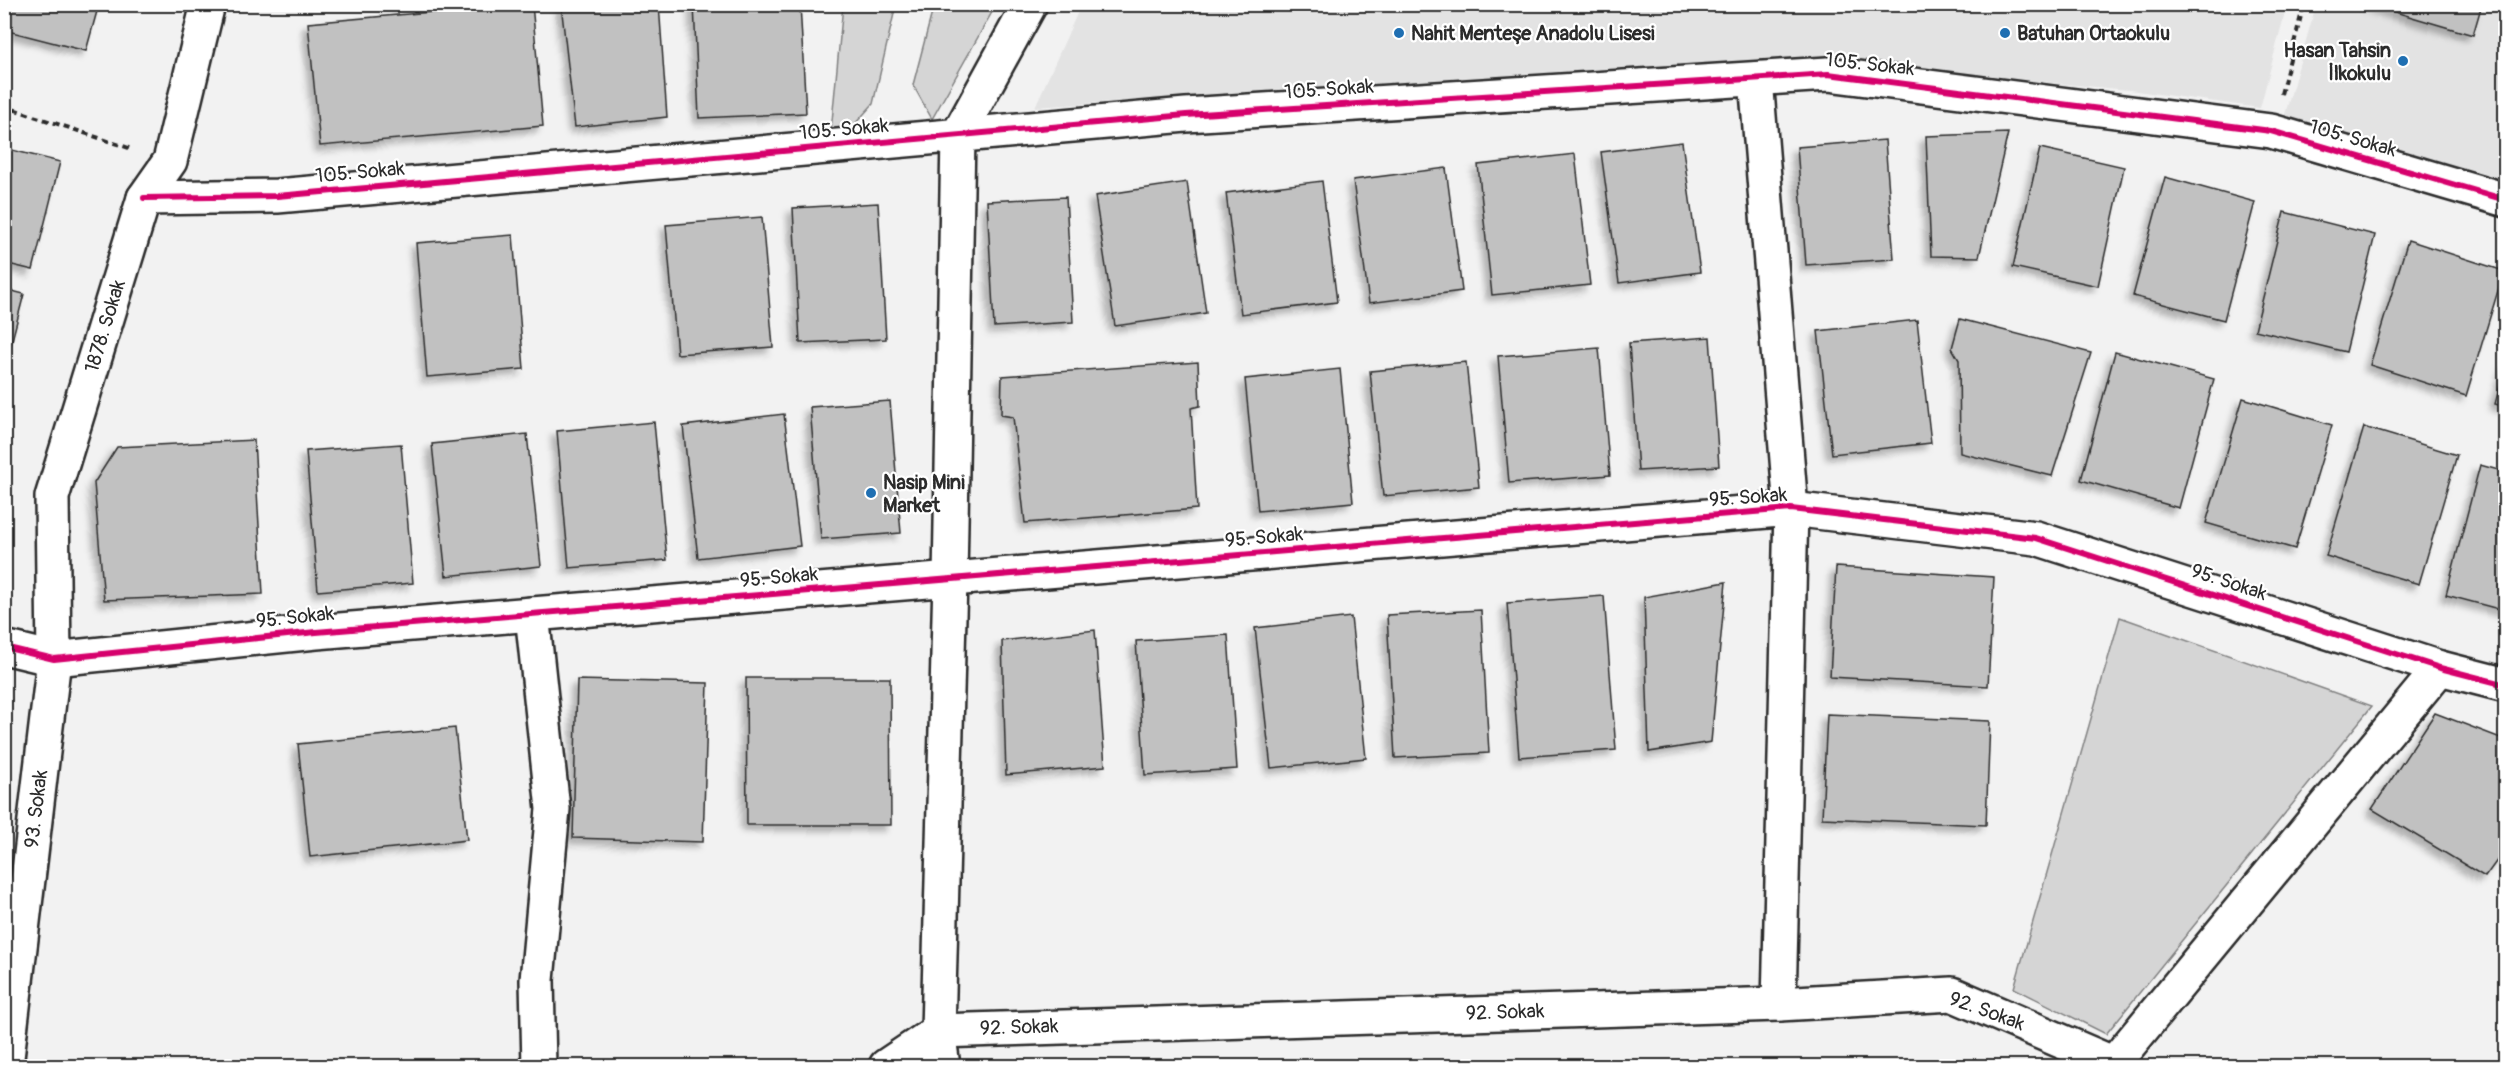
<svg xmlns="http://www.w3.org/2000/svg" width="2510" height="1071" font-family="Pangolin,sans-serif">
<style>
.built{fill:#e3e3e3}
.green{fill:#d5d5d5;stroke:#808080;stroke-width:1.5}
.building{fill:#c1c1c1;stroke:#2b2b2b;stroke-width:1.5;filter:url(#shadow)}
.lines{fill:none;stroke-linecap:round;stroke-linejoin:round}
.street-casing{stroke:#2b2b2b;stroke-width:38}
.path{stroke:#2b2b2b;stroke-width:4;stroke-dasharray:6 4.5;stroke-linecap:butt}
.street{stroke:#fff;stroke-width:33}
.cycleway-casing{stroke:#fff;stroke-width:10}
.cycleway{stroke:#d6006c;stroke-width:6}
.poi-dot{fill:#1f6fb2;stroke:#fff;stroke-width:2}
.labels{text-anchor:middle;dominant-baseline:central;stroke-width:4.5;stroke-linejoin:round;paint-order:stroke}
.poi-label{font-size:20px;font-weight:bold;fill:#2b2b2b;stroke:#fff;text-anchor:start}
.street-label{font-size:20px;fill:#2b2b2b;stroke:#fff}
</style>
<defs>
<filter id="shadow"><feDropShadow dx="-5.5" dy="5.5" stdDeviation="3" flood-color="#0004"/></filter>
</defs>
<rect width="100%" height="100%" fill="#f2f2f2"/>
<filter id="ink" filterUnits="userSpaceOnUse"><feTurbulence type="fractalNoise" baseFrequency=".0167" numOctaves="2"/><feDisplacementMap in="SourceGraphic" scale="12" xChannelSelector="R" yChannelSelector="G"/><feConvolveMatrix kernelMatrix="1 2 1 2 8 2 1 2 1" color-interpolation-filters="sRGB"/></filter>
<g filter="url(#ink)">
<g class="built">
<polygon points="1081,5 2287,5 2260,108 2129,90 1919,71 1728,62 1035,107"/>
<polygon points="2316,5 2505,5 2505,179 2284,118"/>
</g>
<g class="green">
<polygon points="843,5 896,5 873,104 853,126 831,132"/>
<polygon points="934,5 996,5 932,119 913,85"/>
<polygon points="2120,617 2372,706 2106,1034 2014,988"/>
</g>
<g class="building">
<polygon points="4,4 99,4 86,51 4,30"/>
<polygon points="520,4 532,4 543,126 320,146 308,23"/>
<polygon points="561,4 659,4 667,117 575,127"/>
<polygon points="694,4 800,4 806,113 699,118"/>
<polygon points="2368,4 2482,4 2473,35"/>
<polygon points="2008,133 1979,257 1931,256 1926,136"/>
<polygon points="1885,140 1894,259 1806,265 1797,147"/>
<polygon points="1682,142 1700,272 1619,283 1601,152"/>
<polygon points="4,148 60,162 33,270 4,263"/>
<polygon points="2040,148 2124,167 2098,286 2013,267"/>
<polygon points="1575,154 1590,285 1492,295 1478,165"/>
<polygon points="1446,168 1462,291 1369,303 1353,180"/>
<polygon points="2165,177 2255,202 2224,320 2133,296"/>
<polygon points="1322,181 1337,302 1241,314 1226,193"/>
<polygon points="1187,182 1206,313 1115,326 1095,196"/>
<polygon points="1066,197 1073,322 994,327 987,201"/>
<polygon points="878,203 886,339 800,343 793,208"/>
<polygon points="2284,212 2375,235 2346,352 2255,330"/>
<polygon points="762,217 773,347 677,354 666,225"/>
<polygon points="513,235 524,369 427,377 416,243"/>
<polygon points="2408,240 2504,271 2466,396 2370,365"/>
<polygon points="4,289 24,294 4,371"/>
<polygon points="1960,319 2091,353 2052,476 1960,453 1959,360 1952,348"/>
<polygon points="1917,320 1931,443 1832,454 1818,331"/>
<polygon points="1710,337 1719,466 1638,471 1629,343"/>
<polygon points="1599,348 1610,475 1509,483 1498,356"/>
<polygon points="2115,352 2214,379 2179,508 2081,480"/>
<polygon points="1198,362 1200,406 1191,408 1197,509 1025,523 1013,417 1001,415 1002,376"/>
<polygon points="1466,362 1479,487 1383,496 1370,371"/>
<polygon points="2506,363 2506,407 2495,404"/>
<polygon points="1340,369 1353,502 1258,511 1245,379"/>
<polygon points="2243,398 2332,425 2295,549 2206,523"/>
<polygon points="890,401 901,533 821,539 810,407"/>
<polygon points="784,414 800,546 698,558 683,426"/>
<polygon points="654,422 667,560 569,568 557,431"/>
<polygon points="2364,427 2457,455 2419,584 2326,556"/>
<polygon points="527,434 541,566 446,576 432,444"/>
<polygon points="254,440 263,594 104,600 94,483 117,447"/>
<polygon points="401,444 413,583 318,591 306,451"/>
<polygon points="2480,465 2506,472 2506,611 2446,595"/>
<polygon points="1836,567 1994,577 1988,686 1830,677"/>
<polygon points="1726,582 1711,742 1649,752 1644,597"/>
<polygon points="1604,596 1616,750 1519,757 1507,603"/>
<polygon points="1481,610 1489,753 1395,758 1387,615"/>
<polygon points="1351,617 1366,758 1271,768 1255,628"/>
<polygon points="1095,630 1105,766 1006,775 1002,641"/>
<polygon points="1228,635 1237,769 1145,775 1136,641"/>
<polygon points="746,678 890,678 891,825 747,825"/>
<polygon points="577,680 708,683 703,842 573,838"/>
<polygon points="2435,713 2506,740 2506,848 2485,877 2372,809"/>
<polygon points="1827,714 1990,721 1986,825 1822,818"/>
<polygon points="455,728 467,840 310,857 298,744"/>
<polygon points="1679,1064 1679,1066 1597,1066"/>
</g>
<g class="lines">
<defs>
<g id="street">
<polyline points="1756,79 1791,509 1779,1004"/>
<polyline points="144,198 277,196 1186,115 1828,74 2271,131 2506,200"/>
<polyline points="532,614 553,809 537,980 539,1066"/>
<polyline points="4,647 54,659 316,632 1791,509 2036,538 2440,668 2506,685"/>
<polyline points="2114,1063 2440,668"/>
<polyline points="6,1066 54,659 52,497 144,198 170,161 208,4"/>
<polyline points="886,1066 938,1031 1779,1004 1952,994 2119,1066"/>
<polyline points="943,1066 938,1031 950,579 958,135 1030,4"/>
</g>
</defs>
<use href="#street" class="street-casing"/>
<g class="path">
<polyline points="2281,94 2304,4"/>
<polyline points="4,106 132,149"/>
</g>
<use href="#street" class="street"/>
<defs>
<g id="cycleway">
<polyline points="144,198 277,196 1186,115 1828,74 2271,131 2506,200"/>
<polyline points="4,647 54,659 316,632 1791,509 2036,538 2440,668 2506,685"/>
</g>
</defs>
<use href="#cycleway" class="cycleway-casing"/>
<use href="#cycleway" class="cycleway"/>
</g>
</g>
<g class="poi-dot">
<circle cx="1399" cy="33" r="6"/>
<circle cx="2005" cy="33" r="6"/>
<circle cx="2403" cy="61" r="6"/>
<circle cx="871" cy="493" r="6"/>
</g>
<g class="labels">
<g class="poi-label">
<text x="1411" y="33">Nahit Menteşe Anadolu Lisesi</text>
<text x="2017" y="33">Batuhan Ortaokulu</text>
<text x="2391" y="50" text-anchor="end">Hasan Tahsin<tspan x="2391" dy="23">İlkokulu</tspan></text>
<text x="883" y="482">Nasip Mini<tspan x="883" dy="23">Market</tspan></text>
</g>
<g class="street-label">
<text transform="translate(1870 64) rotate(6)">105. Sokak</text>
<text transform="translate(1329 89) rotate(-4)">105. Sokak</text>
<text transform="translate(844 129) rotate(-5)">105. Sokak</text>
<text transform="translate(2353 138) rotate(16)">105. Sokak</text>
<text transform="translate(360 172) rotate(-5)">105. Sokak</text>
<text transform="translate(105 326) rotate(-73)">1878. Sokak</text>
<text transform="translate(1748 497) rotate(-4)">95. Sokak</text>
<text transform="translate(1264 537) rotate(-5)">95. Sokak</text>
<text transform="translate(779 577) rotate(-5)">95. Sokak</text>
<text transform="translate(2229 582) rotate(18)">95. Sokak</text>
<text transform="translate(295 617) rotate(-6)">95. Sokak</text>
<text transform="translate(36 809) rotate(-83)">93. Sokak</text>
<text transform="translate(1987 1011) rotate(20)">92. Sokak</text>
<text transform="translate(1505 1012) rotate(-2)">92. Sokak</text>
<text transform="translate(1019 1027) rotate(-2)">92. Sokak</text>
</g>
</g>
<rect width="2510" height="1071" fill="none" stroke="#fff" stroke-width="24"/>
<rect x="12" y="12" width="2486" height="1047" fill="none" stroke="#2b2b2b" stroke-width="2" filter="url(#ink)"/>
</svg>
